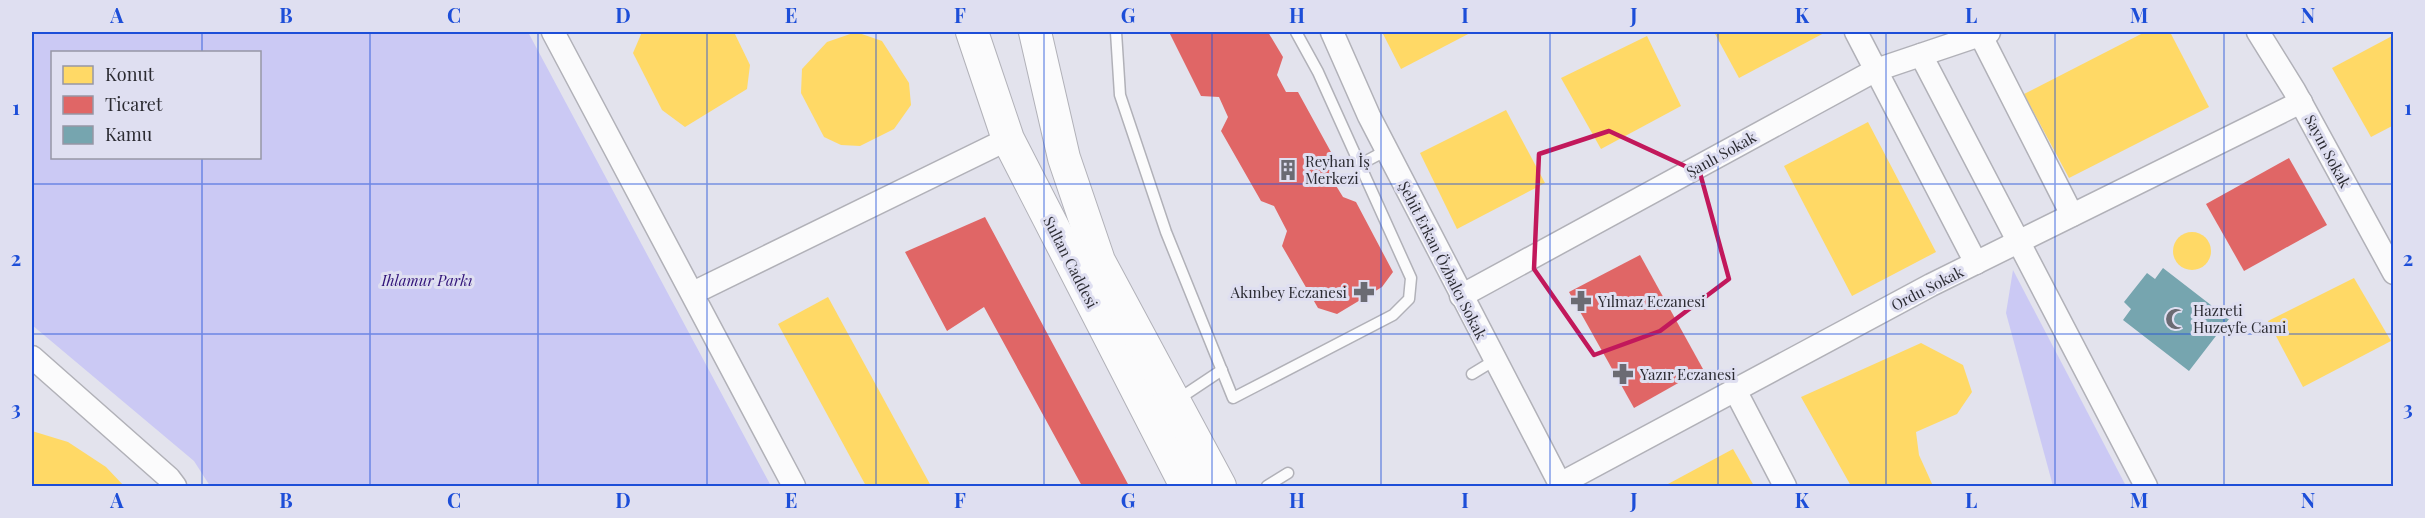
<svg xmlns="http://www.w3.org/2000/svg" width="2425" height="518" font-family="'Playfair Display',serif">
<style>
.green{fill:#cbc9f4;fill-rule:evenodd}
.homes{fill:#ffd966}
.shops{fill:#e06666}
.public{fill:#76a5af}
.lines{fill:none;stroke-linecap:round;stroke-linejoin:round}
.lane-casing{stroke:#b1b1b8;stroke-width:13}
.street-casing{stroke:#b1b1b8;stroke-width:25}
.secondary-casing{stroke:#b1b1b8;stroke-width:34}
.lane{stroke:#fbfbfc;stroke-width:10}
.street{stroke:#fbfbfc;stroke-width:22}
.secondary{stroke:#fbfbfc;stroke-width:32}
.marked{fill:none;stroke:#c2185b;stroke-width:4.5;stroke-linejoin:round}
.grid{fill:none;stroke:#1d4ed8;stroke-width:1.5;stroke-opacity:0.55}
.labels{text-anchor:middle;dominant-baseline:central;stroke-width:6;stroke-linejoin:round;paint-order:stroke}
.street-label{font-size:15px;fill:#2b2b32;stroke:#dfdff1}
.poi-label{font-size:15px;fill:#2b2b32;stroke:#dfdff1;text-anchor:start}
.park-label{font-size:15px;font-style:italic;fill:#301278;stroke:#dfdff1}
.neatline{fill:none;stroke:#1d4ed8;stroke-width:2}
.grid-label{font-size:20px;text-anchor:middle;font-weight:bold;fill:#1d4ed8}
</style>
<rect width="100%" height="100%" fill="#e3e3ed"/>
<g class="green">
<path d="M 32,32 L 528,32 L 771,486 L 210,486 L 194,461 L 32,325 ZM 52,52 L 260,52 L 260,158 L 52,158 Z"/>
<polygon points="2013,270 2126,486 2053,486 2006,313"/>
</g>
<g class="homes">
<polygon points="642,32 734,32 750,65 747,89 685,127 662,110 633,53"/>
<polygon points="856,32 882,41 909,83 911,105 894,129 860,146 841,145 824,137 801,93 802,69 827,42"/>
<polygon points="1382,32 1472,32 1401,69"/>
<polygon points="1714,32 1826,32 1739,78"/>
<polygon points="2145,32 2170,32 2209,107 2069,178 2024,94"/>
<polygon points="2394,35 2394,125 2371,137 2332,68"/>
<polygon points="1647,36 1681,106 1601,149 1561,78"/>
<polygon points="1506,110 1545,183 1457,229 1420,153"/>
<polygon points="1868,122 1936,252 1852,296 1784,166"/>
<circle cx="2192" cy="251" r="19"/>
<polygon points="2354,278 2391,341 2303,387 2268,321"/>
<polygon points="828,297 931,486 866,486 778,324"/>
<polygon points="1921,343 1963,365 1972,392 1957,414 1916,432 1919,455 1933,486 1851,486 1801,397"/>
<polygon points="32,431 68,442 106,467 124,486 32,486"/>
<polygon points="1733,449 1754,486 1669,486 1668,484"/>
</g>
<g class="shops">
<polygon points="1169,32 1268,32 1283,57 1277,75 1286,92 1298,92 1337,163 1330,176 1343,197 1356,202 1393,272 1382,287 1337,314 1318,308 1282,246 1287,231 1274,206 1261,201 1221,131 1228,117 1219,97 1201,96"/>
<polygon points="2289,158 2327,225 2244,271 2206,204"/>
<polygon points="985,217 1129,486 1082,486 984,307 947,331 905,252"/>
<polygon points="1640,255 1703,369 1634,408 1569,292"/>
</g>
<polygon class="public" points="2163,268 2229,319 2189,371 2123,320 2131,309 2124,302 2147,273 2155,279"/>
<g class="lines">
<defs>
<g id="lane">
<polyline points="1116,32 1120,95 1166,232 1233,398 1393,315 1409,299 1411,278 1318,72 1296,32"/>
<polyline points="1359,165 1387,150"/>
<polyline points="1472,374 1495,360"/>
<polyline points="1177,400 1222,370"/>
<polyline points="1267,486 1288,473"/>
</g>
<g id="street">
<polyline points="553,32 794,486"/>
<polyline points="1332,32 1369,116 1561,486"/>
<polyline points="1856,32 1976,263"/>
<polyline points="2258,32 2294,90 2394,273"/>
<polyline points="1980,34 2072,215"/>
<polyline points="1921,55 2146,486"/>
<polyline points="693,293 1008,139"/>
<polyline points="1461,296 1876,70 1989,32"/>
<polyline points="32,357 169,478 175,486"/>
<polyline points="1735,390 1785,486"/>
<polyline points="1560,484 1931,285 2301,102"/>
</g>
<g id="secondary">
<polyline points="972,32 1008,139 1186,486"/>
<polyline points="1035,32 1064,158 1099,261 1220,486"/>
</g>
</defs>
<use href="#lane" class="lane-casing"/>
<use href="#street" class="street-casing"/>
<use href="#secondary" class="secondary-casing"/>
<use href="#lane" class="lane"/>
<use href="#street" class="street"/>
<use href="#secondary" class="secondary"/>
</g>
<path class="marked" d="M 1609,131 L 1700,173 L 1729,279 L 1660,331 L 1594,355 L 1534,269 L 1539,154 Z"/>
<path class="grid" d="M 202,32 L 202,52M 370,32 L 370,486M 538,32 L 538,486M 707,32 L 707,486M 876,32 L 876,486M 1044,32 L 1044,486M 1212,32 L 1212,486M 1381,32 L 1381,486M 1550,32 L 1550,486M 1718,32 L 1718,486M 1886,32 L 1886,486M 2055,32 L 2055,486M 2224,32 L 2224,486M 202,158 L 202,486M 32,184 L 2394,184M 32,334 L 2394,334"/>
<defs>
<symbol id="building-bare" viewBox="-9 -9 18 18"><path d="M-4-6H4V6H1V3H-1V6H-4ZM-2.5-4.3h1.7v1.8h-1.7ZM.8-4.3h1.7v1.8H.8ZM-2.5-1h1.7V.8h-1.7ZM.8-1h1.7V.8H.8Z" fill="#6b6b73" stroke="#dfdff1" stroke-width="2.5" paint-order="stroke"/></symbol>
<symbol id="pharmacy-bare" viewBox="-9 -9 18 18"><path d="M-2-6h4v4h4v4h-4v4h-4v-4h-4v-4h4Z" fill="#6b6b73" stroke="#dfdff1" stroke-width="2.5" paint-order="stroke"/></symbol>
<symbol id="mosque-bare" viewBox="-9 -9 18 18"><path d="M3.5-4.9A6 6 0 1 0 3.5 4.9A5 5 0 1 1 3.5-4.9Z" fill="#6b6b73" stroke="#dfdff1" stroke-width="2.5" paint-order="stroke"/></symbol>
</defs>
<g fill-rule="evenodd">
<use href="#building-bare" x="1273" y="155" width="30" height="30"/>
<use href="#pharmacy-bare" x="1349" y="277" width="30" height="30"/>
<use href="#pharmacy-bare" x="1566" y="286" width="30" height="30"/>
<use href="#mosque-bare" x="2161" y="304" width="30" height="30"/>
<use href="#pharmacy-bare" x="1608" y="359" width="30" height="30"/>
</g>
<g class="labels">
<g class="street-label">
<text transform="translate(2328 151) rotate(62)">Sayın Sokak</text>
<text transform="translate(1721 154) rotate(-29)">Şanlı Sokak</text>
<text transform="translate(1443 260) rotate(63)">Şehit Erkan Özbalcı Sokak</text>
<text transform="translate(1071 262) rotate(63)">Sultan Caddesi</text>
<text transform="translate(1927 288) rotate(-27)">Ordu Sokak</text>
</g>
<g class="poi-label">
<text x="1305" y="161">Reyhan İş<tspan x="1305" dy="17">Merkezi</tspan></text>
<text x="1347" y="292" text-anchor="end">Akınbey Eczanesi</text>
<text x="1598" y="301">Yılmaz Eczanesi</text>
<text x="2193" y="310">Hazreti<tspan x="2193" dy="17">Huzeyfe Cami</tspan></text>
<text x="1640" y="374">Yazır Eczanesi</text>
</g>
<g class="park-label">
<text x="427" y="280">Ihlamur Parkı</text>
</g>
</g>
<rect width="2425" height="518" fill="none" stroke="#dfdff1" stroke-width="66"/>
<rect x="51" y="51" width="210" height="108" fill="#dfdff1" stroke="#9797a5" stroke-width="1.5"/>
<rect x="63" y="66" width="30" height="18" fill="#ffd966" stroke="#9797a5" stroke-width="1.5"/>
<text x="105" y="81" font-size="18" fill="#2b2b32">Konut</text>
<rect x="63" y="96" width="30" height="18" fill="#e06666" stroke="#9797a5" stroke-width="1.5"/>
<text x="105" y="111" font-size="18" fill="#2b2b32">Ticaret</text>
<rect x="63" y="126" width="30" height="18" fill="#76a5af" stroke="#9797a5" stroke-width="1.5"/>
<text x="105" y="141" font-size="18" fill="#2b2b32">Kamu</text>
<rect x="33" y="33" width="2359" height="452" class="neatline"/>
<g class="grid-label">
<text x="117" y="23">A</text>
<text x="286" y="23">B</text>
<text x="454" y="23">C</text>
<text x="623" y="23">D</text>
<text x="791" y="23">E</text>
<text x="960" y="23">F</text>
<text x="1128" y="23">G</text>
<text x="1297" y="23">H</text>
<text x="1465" y="23">I</text>
<text x="1634" y="23">J</text>
<text x="1802" y="23">K</text>
<text x="1971" y="23">L</text>
<text x="2139" y="23">M</text>
<text x="2308" y="23">N</text>
<text x="16" y="115">1</text>
<text x="2408" y="115">1</text>
<text x="16" y="266">2</text>
<text x="2408" y="266">2</text>
<text x="16" y="416">3</text>
<text x="2408" y="416">3</text>
<text x="117" y="508">A</text>
<text x="286" y="508">B</text>
<text x="454" y="508">C</text>
<text x="623" y="508">D</text>
<text x="791" y="508">E</text>
<text x="960" y="508">F</text>
<text x="1128" y="508">G</text>
<text x="1297" y="508">H</text>
<text x="1465" y="508">I</text>
<text x="1634" y="508">J</text>
<text x="1802" y="508">K</text>
<text x="1971" y="508">L</text>
<text x="2139" y="508">M</text>
<text x="2308" y="508">N</text>
</g>
</svg>
